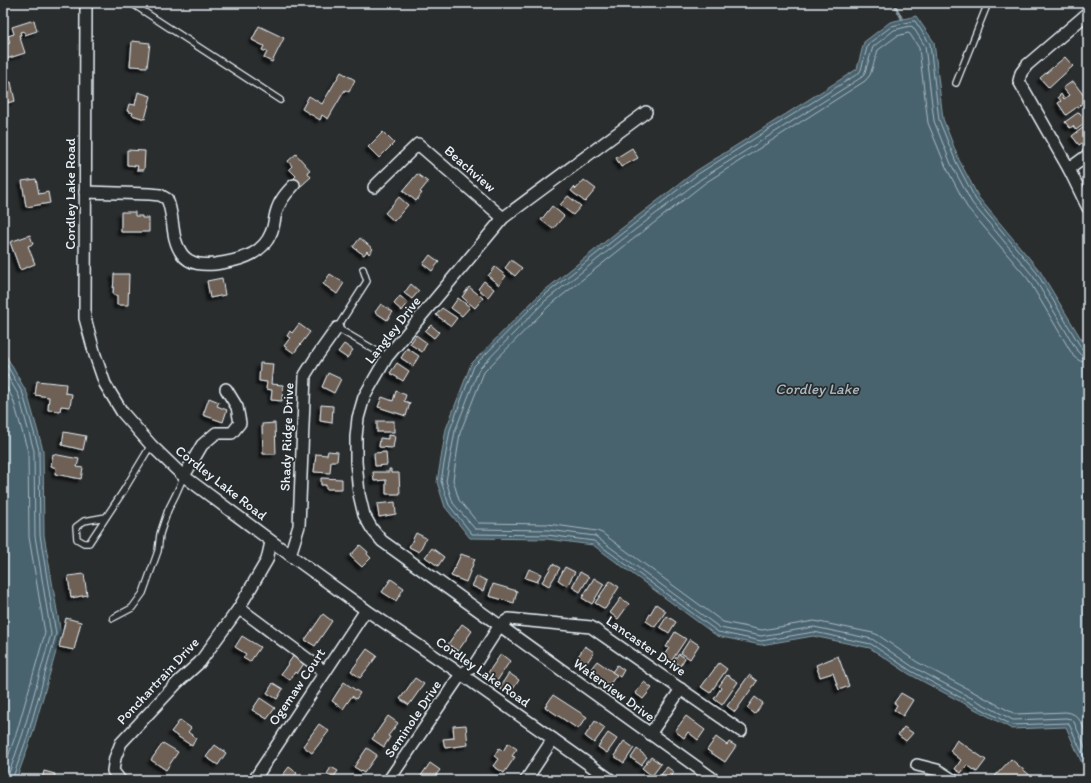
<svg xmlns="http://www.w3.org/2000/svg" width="1091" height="783" font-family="Itim,sans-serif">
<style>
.water{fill:#4a636e;stroke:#899ca5}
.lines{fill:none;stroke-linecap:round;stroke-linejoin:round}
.shore{stroke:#a9b8c1;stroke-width:1}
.stream{stroke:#899ca5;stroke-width:2.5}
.building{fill:#6e6055;stroke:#e8f1f8;filter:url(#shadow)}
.service-casing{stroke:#e8f1f8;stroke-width:8}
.minor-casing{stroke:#e8f1f8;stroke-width:14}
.service{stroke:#2a2d2e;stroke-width:5.5}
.minor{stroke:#2a2d2e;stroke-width:11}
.labels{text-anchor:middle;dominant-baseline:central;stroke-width:3.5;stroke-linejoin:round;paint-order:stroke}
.street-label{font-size:14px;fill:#e8f1f8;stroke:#2a2d2e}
.water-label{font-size:15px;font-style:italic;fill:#a9b8c1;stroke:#2a2d2e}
</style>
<defs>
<filter id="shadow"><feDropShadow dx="-3.5" dy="3.5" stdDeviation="1" flood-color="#0009"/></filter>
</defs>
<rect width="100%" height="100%" fill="#2a2d2e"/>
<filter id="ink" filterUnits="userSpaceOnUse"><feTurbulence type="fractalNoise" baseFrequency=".025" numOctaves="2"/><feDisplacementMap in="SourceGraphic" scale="8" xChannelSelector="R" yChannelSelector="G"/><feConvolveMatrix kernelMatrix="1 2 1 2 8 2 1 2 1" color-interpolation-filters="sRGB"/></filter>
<g filter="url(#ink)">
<g class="water">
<polygon points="916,16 934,42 943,119 959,160 979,198 1040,271 1088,350 1088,780 1085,780 1085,770 1066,727 1012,729 909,674 870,648 813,636 761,645 717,636 593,545 547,539 470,538 445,507 437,482 446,429 471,364 539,295 617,232 696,171 857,69 864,42 890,22"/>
<polygon points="3,350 27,393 43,450 44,535 61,634 32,736 16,780 3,780"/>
</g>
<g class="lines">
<g class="shore">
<polyline points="1088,352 1085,352 1082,349 1037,273 976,200 956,162 939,120 930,44 915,21 913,21 892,26 868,44 861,70 859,73 698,174 620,235 541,298 474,366 450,430 441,481 449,505 472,534 547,535 594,541 718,632 761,641 814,632 871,644 911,671 1012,725 1068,723 1070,726 1088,766"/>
<polyline points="1088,357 1082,356 1078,352 1033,276 972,203 951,164 934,121 925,46 913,27 910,26 894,30 873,47 865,72 862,77 701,179 623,239 545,301 479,369 455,431 446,481 453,503 475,529 548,530 595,536 720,628 761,636 814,627 872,639 913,667 1013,720 1066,718 1071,719 1074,722 1088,754"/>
<polyline points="3,358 23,394 39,450 40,535 56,634 28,735 12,780"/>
<path d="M 1088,363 L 1080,361 L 1074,357 L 1028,279 L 967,207 L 946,167 L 928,123 L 919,48 L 910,34 L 908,33 L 897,36 L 878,50 L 870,75 L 865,81 L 705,183 L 627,244 L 549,306 L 484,372 L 460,433 L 453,480 L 459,500 L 478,523 L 548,524 L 597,531 L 602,533 L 723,622 L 762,630 L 814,621 L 873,633 L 878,635 L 917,662 L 1015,714 L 1066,712 C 1080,713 1083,727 1088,738"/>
<polyline points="3,368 19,396 34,451 35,536 51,634 23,733 8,776 7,780"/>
<polyline points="3,381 13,399 28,452 29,537 45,633 17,731 3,771"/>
</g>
<polyline class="stream" points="894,3 902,19"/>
</g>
<g class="building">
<polygon points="34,20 37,31 25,35 24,31 20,32 21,35 19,35 25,53 3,60 3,45 10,43 8,36 14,34 12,27"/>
<polygon points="259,26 284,38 272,62 264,58 267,52 262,50 264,46 252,40"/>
<polygon points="132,41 150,43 147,67 130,66"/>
<polygon points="1065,57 1073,66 1049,88 1040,78"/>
<polygon points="341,72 355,80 349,92 345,90 328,119 322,115 320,120 302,109 309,96 322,104"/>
<polygon points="1073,81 1087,100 1066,115 1058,103 1061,101 1058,97 1061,94 1064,99 1069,95 1063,88"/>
<polygon points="11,82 15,101 3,104 3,83"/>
<polygon points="138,92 151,96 145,119 132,115 133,113 127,111 129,104 135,105"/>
<polygon points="3,106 5,106 8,121 3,122"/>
<polygon points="1079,112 1087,122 1076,130 1073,126 1070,128 1065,122"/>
<polygon points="1088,124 1088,139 1079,145 1072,136"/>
<polygon points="383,132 394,143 379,158 368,147"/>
<polygon points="632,148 638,158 621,167 616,158"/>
<polygon points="127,150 145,151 144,170 137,170 138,166 127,165"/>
<polygon points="296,154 310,170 307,172 311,177 301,186 294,178 296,176 289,169 292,166 288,161"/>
<polygon points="417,174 428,182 420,192 422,193 416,201 403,191"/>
<polygon points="36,179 39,194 48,192 50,203 26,207 22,181"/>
<polygon points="584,180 596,189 585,202 571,191 574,187 576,189"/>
<polygon points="568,196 581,206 573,215 560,205"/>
<polygon points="399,197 408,205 394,221 385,213"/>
<polygon points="552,206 564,216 553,229 541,220"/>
<polygon points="121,212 135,212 135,216 142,216 142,218 149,218 149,232 121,232"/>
<polygon points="30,235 33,244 28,246 35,264 20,270 10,242"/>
<polygon points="360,238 373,249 369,254 367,251 364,255 353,247"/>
<polygon points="430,255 439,262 432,271 423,264"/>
<polygon points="511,260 522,268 515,276 505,268"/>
<polygon points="495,267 506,276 499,285 488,276"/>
<polygon points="114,274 129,274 128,305 117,305 117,295 113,295"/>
<polygon points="330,274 344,283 337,294 323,284"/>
<polygon points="222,278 225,295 210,298 207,281"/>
<polygon points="484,281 494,289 488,297 478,289"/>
<polygon points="411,284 419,291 412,299 404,293"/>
<polygon points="469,287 483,298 475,308 462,297"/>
<polygon points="400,296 408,303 402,311 394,304"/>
<polygon points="458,298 470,307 462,316 451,308"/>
<polygon points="381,304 393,312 387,320 375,312"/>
<polygon points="442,308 457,318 451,326 436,315"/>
<polygon points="299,324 310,332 294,353 284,346 290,338 287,336 290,331 292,333"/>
<polygon points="431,325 439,332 434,338 425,331"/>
<polygon points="416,335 427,343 422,352 410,344"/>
<polygon points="344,344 353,350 347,358 338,352"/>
<polygon points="407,348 419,356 413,366 401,358"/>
<polygon points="260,363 273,364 271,384 283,385 282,401 271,400 272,390 266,389 267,382 259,381"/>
<polygon points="397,363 409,371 403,381 390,373"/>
<polygon points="328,373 341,379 334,393 322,387"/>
<polygon points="37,381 66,384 65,393 72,394 70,407 61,406 60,411 48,410 49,397 35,395"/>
<polygon points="396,391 406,395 404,401 410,403 406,416 378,407 382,397 393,401"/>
<polygon points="209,398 219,402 217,406 227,410 223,422 203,415"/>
<polygon points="321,405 333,406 332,423 320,421"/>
<rect x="377" y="421" width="17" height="11"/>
<polygon points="275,423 276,454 263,454 262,424"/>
<polygon points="64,432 86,436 83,450 62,445"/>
<polygon points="388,435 395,436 393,448 379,447 380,438 388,439"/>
<polygon points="328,451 338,452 337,461 331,461 330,473 314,472 316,454 327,455"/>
<polygon points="386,452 387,465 375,466 374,453"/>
<polygon points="53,454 79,459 77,467 83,468 81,479 55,474 56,468 51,466"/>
<polygon points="389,469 391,469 391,473 399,473 400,494 386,494 386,480 374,481 373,472 389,472"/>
<polygon points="321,478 342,479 342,489 326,489 326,485 321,485"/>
<polygon points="395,502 396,514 379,517 377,504"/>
<polygon points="416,533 426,538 419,552 409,547"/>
<polygon points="360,545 368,552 367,554 371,558 362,567 350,556"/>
<polygon points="432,548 444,557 438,566 425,557"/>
<polygon points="461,554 475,559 466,582 451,576"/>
<polygon points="553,564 560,568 549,586 542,582"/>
<polygon points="565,567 575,572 567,586 558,580"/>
<polygon points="529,569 541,574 537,582 525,578"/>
<polygon points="580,572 589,577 580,592 572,587"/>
<polygon points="84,574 87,595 71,598 68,576"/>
<polygon points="477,576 487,581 483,591 472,586"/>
<polygon points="594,578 604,584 592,604 582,598"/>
<polygon points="391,579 404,588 396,601 382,592"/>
<polygon points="610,581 619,587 605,609 595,603"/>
<polygon points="493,584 517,591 514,603 489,596"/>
<polygon points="621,598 629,604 618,619 610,613"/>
<polygon points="656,604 666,611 655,627 646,621"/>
<polygon points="323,614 332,621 315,646 305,640"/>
<polygon points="667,616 676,622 669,633 660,627"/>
<polygon points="66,618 81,622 74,650 59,647"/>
<polygon points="462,624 472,631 458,651 448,644"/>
<polygon points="675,632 686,639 670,663 662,658 669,648 666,647"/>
<polygon points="242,636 260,647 250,662 243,658 246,654 235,647"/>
<polygon points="690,639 699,645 690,659 681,653"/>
<polygon points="585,646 594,652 586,664 577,658"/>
<polygon points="367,649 377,656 360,678 351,671"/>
<polygon points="296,652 307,659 297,674 295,672 290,680 281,674"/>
<polygon points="501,654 510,661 495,684 485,677"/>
<polygon points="679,654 685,658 680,666 673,661"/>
<polygon points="838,656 849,686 839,690 833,673 820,677 816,665"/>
<polygon points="597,661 617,675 609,685 589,671"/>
<polygon points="719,663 727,669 710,693 701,687"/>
<polygon points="617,665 624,670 620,677 612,672"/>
<polygon points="509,673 519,680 509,695 499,688"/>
<polygon points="727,675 738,682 722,705 714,699 721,688 719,686"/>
<polygon points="749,675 757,681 735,712 727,706"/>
<polygon points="415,678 424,684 409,705 400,699"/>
<polygon points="344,682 360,693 356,699 352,696 343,709 332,701"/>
<polygon points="644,682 652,688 643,699 635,693"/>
<polygon points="273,683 283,689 277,699 267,693"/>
<polygon points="901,693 913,700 903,716 894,710 897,705 894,703"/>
<polygon points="553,695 587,717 578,729 545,707"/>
<polygon points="755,697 763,703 755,714 747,708"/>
<polygon points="260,698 275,708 267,719 252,710"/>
<polygon points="388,716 398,723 388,736 390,737 384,747 372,739"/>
<polygon points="686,716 705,730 698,740 688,732 684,738 675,731"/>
<polygon points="180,720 191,728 188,732 196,738 192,746 171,732"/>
<polygon points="595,721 605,728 594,743 585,736"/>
<polygon points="319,724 329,731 312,753 303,746"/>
<polygon points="466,725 468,745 445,748 443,739 454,738 453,726"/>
<polygon points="904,727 913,733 906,741 898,735"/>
<polygon points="608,733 617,739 607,753 598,747"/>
<polygon points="716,737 727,745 729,742 736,746 725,762 707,750"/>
<polygon points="957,740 986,760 977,772 967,765 961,773 955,769 961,760 950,751"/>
<polygon points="624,741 634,748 624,763 614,756"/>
<polygon points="163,743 178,752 166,770 151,760"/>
<polygon points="508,743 517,749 512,756 515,757 504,773 493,766 498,759 494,756 499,748 503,751"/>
<polygon points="215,745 226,753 218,765 206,757"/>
<polygon points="367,748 377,755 364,773 354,767"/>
<polygon points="637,749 647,757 641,765 631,758"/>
<polygon points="651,757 661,764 652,776 642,768"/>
<polygon points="1011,759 1033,778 1031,780 1000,780 995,776"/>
<polygon points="430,763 440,770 436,775 441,779 440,780 418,780"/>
<polygon points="289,767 297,773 292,780 279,780"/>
<polygon points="331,767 338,771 333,778 327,774"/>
<polygon points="667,767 674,772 669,780 661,775"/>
<polygon points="44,771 55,774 54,780 42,780"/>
</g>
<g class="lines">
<defs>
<g id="service">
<polyline points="131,3 280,100"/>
<polyline points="956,83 988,3"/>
<polyline points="363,269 367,281 337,328 387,357"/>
<polyline points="106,517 84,521 76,527 77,539 84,543 89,543 124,490 151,445"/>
<polyline points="113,618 132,608 143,593 158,551 160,534 168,510 176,494 184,476"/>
</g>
<g id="minor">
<polyline points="86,3 85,318 95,355 105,384 122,412 151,445 181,474 290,555 366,610 461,674 611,780"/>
<polyline points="1088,13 1027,65 1021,73 1019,81 1069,169 1088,208"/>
<polyline points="646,112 503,218 387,357 364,397 358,418 356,437 356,462 359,494 364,515 372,529 382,541 712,778"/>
<polyline points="1069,169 1088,155"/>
<polyline points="374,187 418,144 503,218"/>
<path d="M 85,192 L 150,194 L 160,195 L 167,199 C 175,217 170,238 182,254 C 190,265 203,265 215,264 C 236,261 262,256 271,233 C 274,227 274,220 276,213 C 279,201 286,193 294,185"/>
<polyline points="184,476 202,445 216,433 232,433 240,423 237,407 226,389"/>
<polyline points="290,555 299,526 305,375 315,359 337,328"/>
<polyline points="239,608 325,672"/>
<polyline points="650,734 681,689"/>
<polyline points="917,765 937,770 953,780"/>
<polyline points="120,780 113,771 115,758 121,743 178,682 200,662 239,608 267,560 271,542"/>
<polyline points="254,780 366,610"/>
<polyline points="389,780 461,674 473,667 500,625 509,619 591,627 741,731"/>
<polyline points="526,780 553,739"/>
</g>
</defs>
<use href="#service" class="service-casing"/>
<use href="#minor" class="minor-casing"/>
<use href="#service" class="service"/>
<use href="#minor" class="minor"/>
</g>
</g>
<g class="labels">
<g class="street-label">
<text transform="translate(470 169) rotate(41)">Beachview</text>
<text transform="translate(70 194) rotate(-90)">Cordley Lake Road</text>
<text transform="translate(393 330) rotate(-52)">Langley Drive</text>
<text transform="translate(287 437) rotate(-88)">Shady Ridge Drive</text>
<text transform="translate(221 483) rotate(38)">Cordley Lake Road</text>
<text transform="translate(646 646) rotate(35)">Lancaster Drive</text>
<text transform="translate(483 672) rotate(35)">Cordley Lake Road</text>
<text transform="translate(158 681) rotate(-47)">Ponchartrain Drive</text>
<text transform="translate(297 687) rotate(-56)">Ogemaw Court</text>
<text transform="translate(614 690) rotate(36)">Waterview Drive</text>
<text transform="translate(413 719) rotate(-56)">Seminole Drive</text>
</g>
<g class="water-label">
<text x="817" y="389">Cordley Lake</text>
</g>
</g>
<rect width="1091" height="783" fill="none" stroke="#2a2d2e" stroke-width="16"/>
<rect x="8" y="8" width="1075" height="767" fill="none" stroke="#e8f1f8" stroke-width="1.5" filter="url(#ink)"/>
</svg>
